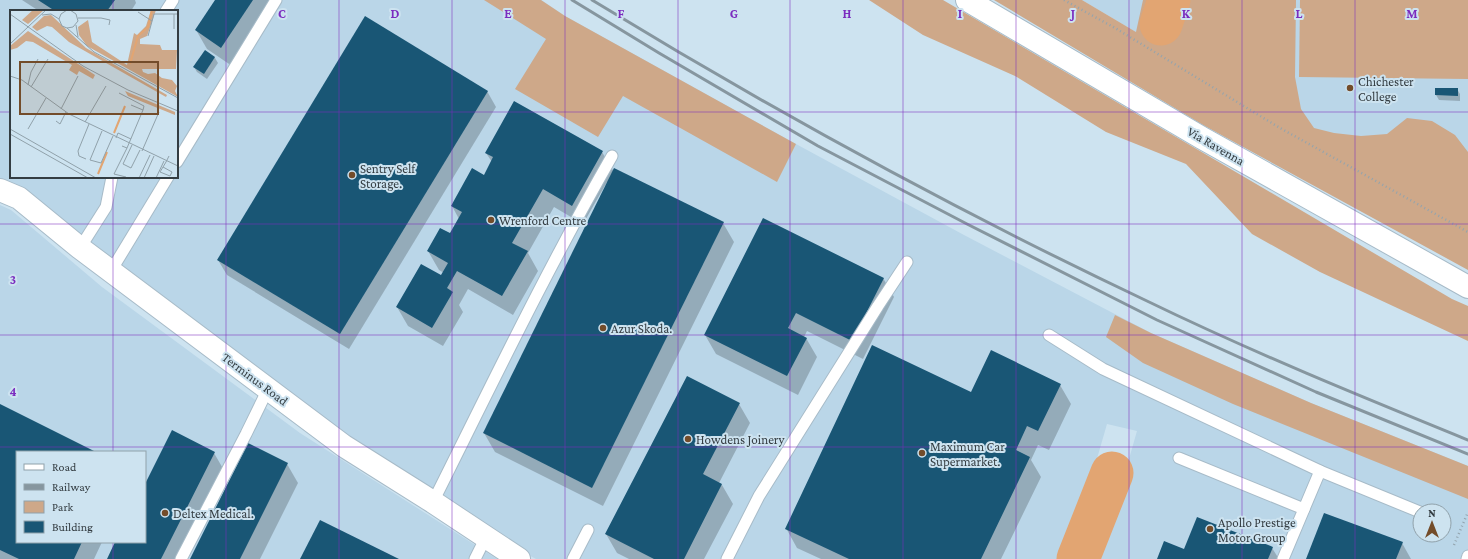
<svg xmlns="http://www.w3.org/2000/svg" width="1468" height="559" font-family="'Crimson Pro',serif">
<style>
.built{fill:#bad6e8;fill-rule:evenodd}
.green{fill:#cea889}
.shadow{fill:#0003}
.lines{fill:none;stroke-linecap:round;stroke-linejoin:round}
.river{stroke:#e2a572;stroke-width:43}
.building{fill:#195675}
.lane-casing{stroke:#a7bbc8;stroke-width:13}
.secondary-casing{stroke:#a7bbc8;stroke-width:24}
.primary-casing{stroke:#a7bbc8;stroke-width:24}
.path{stroke:#93a4ae;stroke-width:2.5;stroke-dasharray:1 3;stroke-linecap:butt}
.lane{stroke:#fff;stroke-width:11}
.secondary{stroke:#fff;stroke-width:22}
.primary{stroke:#fff;stroke-width:22}
.rail{stroke:#86969f;stroke-width:3}
.grid{fill:none;stroke:#7b2cbf;stroke-width:1;stroke-opacity:0.55}
.poi-dot{fill:#734c2a;stroke:#cde3f0;stroke-width:1.5}
.labels{text-anchor:middle;dominant-baseline:central;stroke-width:4;stroke-linejoin:round;paint-order:stroke}
.poi-label{font-size:13px;fill:#343d42;stroke:#cde3f0;text-anchor:start}
.street-label{font-size:13px;fill:#343d42;stroke:#cde3f0}
.inset-river{fill:none;stroke:#e2a572;stroke-width:2}
.inset-road{fill:none;stroke:#90a1aa;stroke-width:1}
.view{fill:#734c2a;fill-opacity:0.15;stroke:#734c2a;stroke-width:2}
.inset-edge{fill:none;stroke:#343d42;stroke-width:2}
.grid-label{font-size:13px;text-anchor:middle;font-weight:bold;fill:#7b2cbf;stroke:#cde3f0;stroke-width:4;stroke-linejoin:round;paint-order:stroke}
</style>
<rect width="100%" height="100%" fill="#cde3f0"/>
<g class="built">
<path d="M 0,0 L 541,0 L 565,16 L 796,144 L 964,235 L 1151,333 L 1311,403 L 1468,466 L 1468,559 L 1098,559 L 1107,536 L 1137,431 L 1107,424 L 1068,559 L 536,559 L 523,552 L 350,440 L 0,180 ZM 11,11 L 177,11 L 177,177 L 11,177 ZM 1420,511 L 1444,511 L 1444,535 L 1420,535 Z"/>
<polygon points="1082,0 1468,0 1468,219 1176,56"/>
<path d="M 0,205 L 11,210 L 102,287 L 300,433 L 497,559 L 0,559 ZM 17,452 L 145,452 L 145,542 L 17,542 Z"/>
</g>
<g class="green">
<polygon points="484,0 541,0 565,16 796,144 777,182 623,96 598,137 515,89 546,39"/>
<polygon points="869,0 943,0 1452,299 1468,306 1468,341 1320,272 1252,234 1186,164 1106,132 1015,76 923,35"/>
<polygon points="994,0 1082,0 1136,32 1143,0 1296,0 1295,77 1301,109 1314,128 1334,133 1361,136 1387,134 1407,118 1432,121 1455,135 1468,152 1468,270 1203,125"/>
<polygon points="1300,0 1468,0 1468,79 1299,77"/>
<polygon points="1115,315 1151,333 1311,403 1468,466 1468,499 1233,404 1143,363 1106,337"/>
</g>
<g class="shadow">
<polygon points="22,0 135,0 136,3 131,11 39,11"/>
<polygon points="216,0 276,0 232,66 207,49 196,30"/>
<polygon points="205,52 215,58 218,63 207,79 197,72 194,67"/>
<polygon points="1436,89 1457,89 1460,94 1460,101 1439,100 1436,95"/>
<polygon points="487,91 496,107 349,349 227,275 218,260"/>
<polygon points="602,152 614,172 723,223 734,242 603,506 495,452 484,433 608,183 607,182 583,224 554,207 528,253 538,271 513,315 468,289 459,305 463,312 443,346 408,326 397,307 421,265 442,277 444,273 439,270 428,251 450,234 459,219 452,206 484,176 492,162 486,153"/>
<polygon points="883,278 894,297 863,359 807,331 804,337 806,338 817,357 798,395 716,354 705,335"/>
<polygon points="1060,385 1071,404 1049,450 1038,445 1031,460 1041,477 1001,559 821,559 797,548 786,528 971,393"/>
<polygon points="739,404 750,423 719,483 722,485 733,504 704,559 629,559 617,553 606,534"/>
<polygon points="0,405 94,452 17,452 17,542 102,542 94,559 0,559"/>
<polygon points="214,453 225,472 181,559 108,559 117,542 145,542 145,486"/>
<polygon points="287,464 298,483 260,559 191,559"/>
<polygon points="1402,543 1411,559 1307,559"/>
<polygon points="1272,548 1279,559 1158,559 1185,550"/>
</g>
<g class="lines">
<g class="river">
<polyline points="1161,24 1169,0"/>
<polyline points="1078,559 1112,473"/>
</g>
</g>
<g class="building">
<polygon points="38,0 115,0 107,11 55,11"/>
<polygon points="215,0 253,0 221,48 195,30"/>
<polygon points="365,16 488,91 340,334 217,260"/>
<polygon points="205,50 215,57 204,74 193,67"/>
<polygon points="1435,88 1458,88 1458,96 1435,95"/>
<polygon points="514,101 603,151 572,206 543,189 512,243 528,251 502,296 457,271 447,288 453,292 432,328 396,307 421,264 441,275 448,263 427,251 440,228 450,233 462,212 451,206 472,168 484,175 493,157 485,153"/>
<polygon points="614,168 724,222 592,488 483,433"/>
<polygon points="763,218 884,278 852,341 796,313 788,328 807,338 787,376 704,335"/>
<polygon points="872,345 971,392 991,350 1061,384 1038,431 1027,426 1016,450 1030,457 981,559 849,559 785,529"/>
<polygon points="687,376 740,403 703,474 722,484 684,559 654,559 605,534"/>
<polygon points="0,404 96,452 17,452 17,542 82,542 74,559 19,559 0,550"/>
<polygon points="172,430 215,452 161,559 107,559 115,542 145,542 145,484"/>
<polygon points="248,443 288,463 240,559 190,559"/>
<polygon points="1324,513 1403,542 1396,559 1306,559"/>
<polygon points="1197,517 1273,547 1268,559 1157,559 1164,541 1184,549"/>
<polygon points="320,520 399,559 300,559"/>
</g>
<g class="lines">
<defs>
<g id="lane">
<polyline points="166,11 173,0"/>
<polyline points="177,162 276,0"/>
<polyline points="80,248 106,207 112,177"/>
<polyline points="111,271 168,177"/>
<polyline points="1049,335 1103,369 1320,471 1304,509"/>
<polyline points="1179,458 1304,509 1283,559"/>
<polyline points="1320,471 1420,512"/>
<path d="M 433,502 C 491,386 547,269 612,156"/>
<polyline points="181,559 246,434 268,389"/>
<polyline points="475,559 486,537"/>
<polyline points="573,559 588,530"/>
<polyline points="727,559 759,496 878,306 907,262"/>
<polyline points="1467,559 1468,556"/>
</g>
<polyline id="secondary" points="0,190 19,198 80,248 344,446 433,502 519,559"/>
<polyline id="primary" points="967,0 1202,138 1468,287"/>
</defs>
<use href="#lane" class="lane-casing"/>
<use href="#secondary" class="secondary-casing"/>
<use href="#primary" class="primary-casing"/>
<g class="path">
<polyline points="1064,0 1115,28 1280,128 1468,232"/>
<polyline points="1454,545 1468,512"/>
</g>
<use href="#lane" class="lane"/>
<use href="#secondary" class="secondary"/>
<use href="#primary" class="primary"/>
<g class="rail">
<polyline points="572,0 659,53 818,146 967,224 1157,320 1316,392 1468,454"/>
<path d="M 592,0 C 772,110 957,211 1147,301 C 1252,352 1360,396 1468,440"/>
</g>
</g>
<path class="grid" d="M 113,0 L 113,11M 226,0 L 226,559M 339,0 L 339,559M 452,0 L 452,559M 565,0 L 565,559M 678,0 L 678,559M 790,0 L 790,559M 903,0 L 903,559M 1016,0 L 1016,559M 1129,0 L 1129,559M 1242,0 L 1242,559M 1355,0 L 1355,559M 0,112 L 11,112M 177,112 L 1468,112M 113,177 L 113,452M 0,224 L 1468,224M 0,335 L 1468,335M 0,447 L 1468,447M 113,542 L 113,559"/>
<g class="poi-dot">
<circle cx="1350" cy="88" r="4"/>
<circle cx="352" cy="175" r="4"/>
<circle cx="491" cy="220" r="4"/>
<circle cx="603" cy="328" r="4"/>
<circle cx="688" cy="439" r="4"/>
<circle cx="922" cy="453" r="4"/>
<circle cx="165" cy="513" r="4"/>
<circle cx="1210" cy="529" r="4"/>
</g>
<g class="labels">
<g class="poi-label">
<text x="1358" y="81">Chichester<tspan x="1358" dy="15">College</tspan></text>
<text x="360" y="168">Sentry Self<tspan x="360" dy="15">Storage.</tspan></text>
<text x="499" y="220">Wrenford Centre</text>
<text x="611" y="328">Azur Skoda.</text>
<text x="696" y="439">Howdens Joinery</text>
<text x="930" y="446">Maximum Car<tspan x="930" dy="15">Supermarket.</tspan></text>
<text x="173" y="513">Deltex Medical.</text>
<text x="1218" y="522">Apollo Prestige<tspan x="1218" dy="15">Motor Group</tspan></text>
</g>
<g class="street-label">
<text transform="translate(1216 146) rotate(30)">Via Ravenna</text>
<text transform="translate(255 379) rotate(37)">Terminus Road</text>
</g>
</g>
<g transform="translate(10 10)">
<rect width="168" height="168" fill="#cde3f0"/>
<path d="M 23,0 L 34,0 L 18,14 L 12,10 ZM 141,0 L 146,0 L 137,26 L 130,29 L 130,34 L 150,35 L 152,40 L 167,40 L 166,59 L 132,59 L 133,62 L 138,64 L 145,63 L 152,68 L 162,70 L 167,76 L 165,81 L 168,87 L 86,41 L 77,36 L 69,25 L 68,17 L 78,10 L 82,32 L 117,55 L 124,23 L 127,25 L 136,16 ZM 41,5 L 76,38 L 157,85 L 156,87 L 59,32 L 42,17 L 37,16 L 27,21 L 22,17 L 34,6 ZM 18,21 L 85,65 L 83,69 L 69,61 L 67,65 L 59,60 L 62,55 L 23,32 L 16,31 L 7,38 L 0,40 L 0,36 ZM 115,81 L 165,102 L 165,105 L 118,86 Z" fill="#cea889"/>
<path class="inset-river" d="M 120,54 L 128,26 L 138,17 L 142,0M 104,123 L 115,96M 88,164 L 97,142"/>
<path class="inset-road" d="M 57,0 L 51,4 L 49,9 L 52,16 L 57,18 L 63,17 L 68,11 L 66,4 L 60,0M 128,2 L 142,11M 0,4 L 73,56 L 118,80 L 168,101M 32,5 L 41,4 L 49,9M 68,8 L 91,8 L 100,10 L 99,15M 66,15 L 68,27M 57,18 L 84,42 L 168,88M 164,19 L 164,4M 138,26 L 144,4 L 168,4M 0,34 L 36,0M 0,66 L 12,70 L 59,104 L 168,156M 18,75 L 21,62 L 28,49M 21,77 L 38,49M 109,83 L 134,96 L 133,100M 51,99 L 68,66M 46,111 L 50,114 L 56,102M 75,112 L 96,76M 0,119 L 86,168M 18,119 L 36,88M 92,121 L 80,150 L 91,153 L 103,126M 0,124 L 78,168M 106,128 L 108,123 L 121,129M 122,135 L 113,154 L 121,158 L 130,140M 112,136 L 117,138 L 104,164 L 116,167M 117,138 L 133,100 L 121,95M 132,141 L 149,102M 76,149 L 69,146 L 68,141 L 79,114M 153,157 L 162,162 L 160,166 L 150,162 L 156,152 L 159,146M 129,168 L 140,145M 134,168 L 144,146M 146,168 L 154,151"/>
<path class="view" d="M 10,52 L 148,52 L 148,104 L 10,104 Z"/>
<rect width="168" height="168" class="inset-edge"/>
</g>
<g class="grid-label">
<text x="282" y="18">C</text>
<text x="395" y="18">D</text>
<text x="508" y="18">E</text>
<text x="621" y="18">F</text>
<text x="734" y="18">G</text>
<text x="847" y="18">H</text>
<text x="960" y="18">I</text>
<text x="1073" y="18">J</text>
<text x="1186" y="18">K</text>
<text x="1299" y="18">L</text>
<text x="1412" y="18">M</text>
<text x="13" y="284">3</text>
<text x="13" y="396">4</text>
</g>
<rect x="16" y="451" width="130" height="92" fill="#cde3f0" stroke="#90a1aa"/>
<rect x="24" y="464" width="20" height="6" fill="#ffffff" stroke="#90a1aa"/>
<text x="52" y="471" font-size="12" fill="#343d42">Road</text>
<rect x="24" y="484" width="20" height="6" fill="#86969f" stroke="#90a1aa"/>
<text x="52" y="491" font-size="12" fill="#343d42">Railway</text>
<rect x="24" y="501" width="20" height="12" fill="#cea889" stroke="#90a1aa"/>
<text x="52" y="511" font-size="12" fill="#343d42">Park</text>
<rect x="24" y="521" width="20" height="12" fill="#195675" stroke="#90a1aa"/>
<text x="52" y="531" font-size="12" fill="#343d42">Building</text>
<g transform="translate(1432 523)"><circle r="19" fill="#cde3f0" stroke="#90a1aa"/>
<path d="M0-3L7 15L0 10L-7 15Z" fill="#734c2a"/>
<text y="-6" font-size="11" font-weight="bold" text-anchor="middle" fill="#343d42">N</text>
</g>
</svg>
